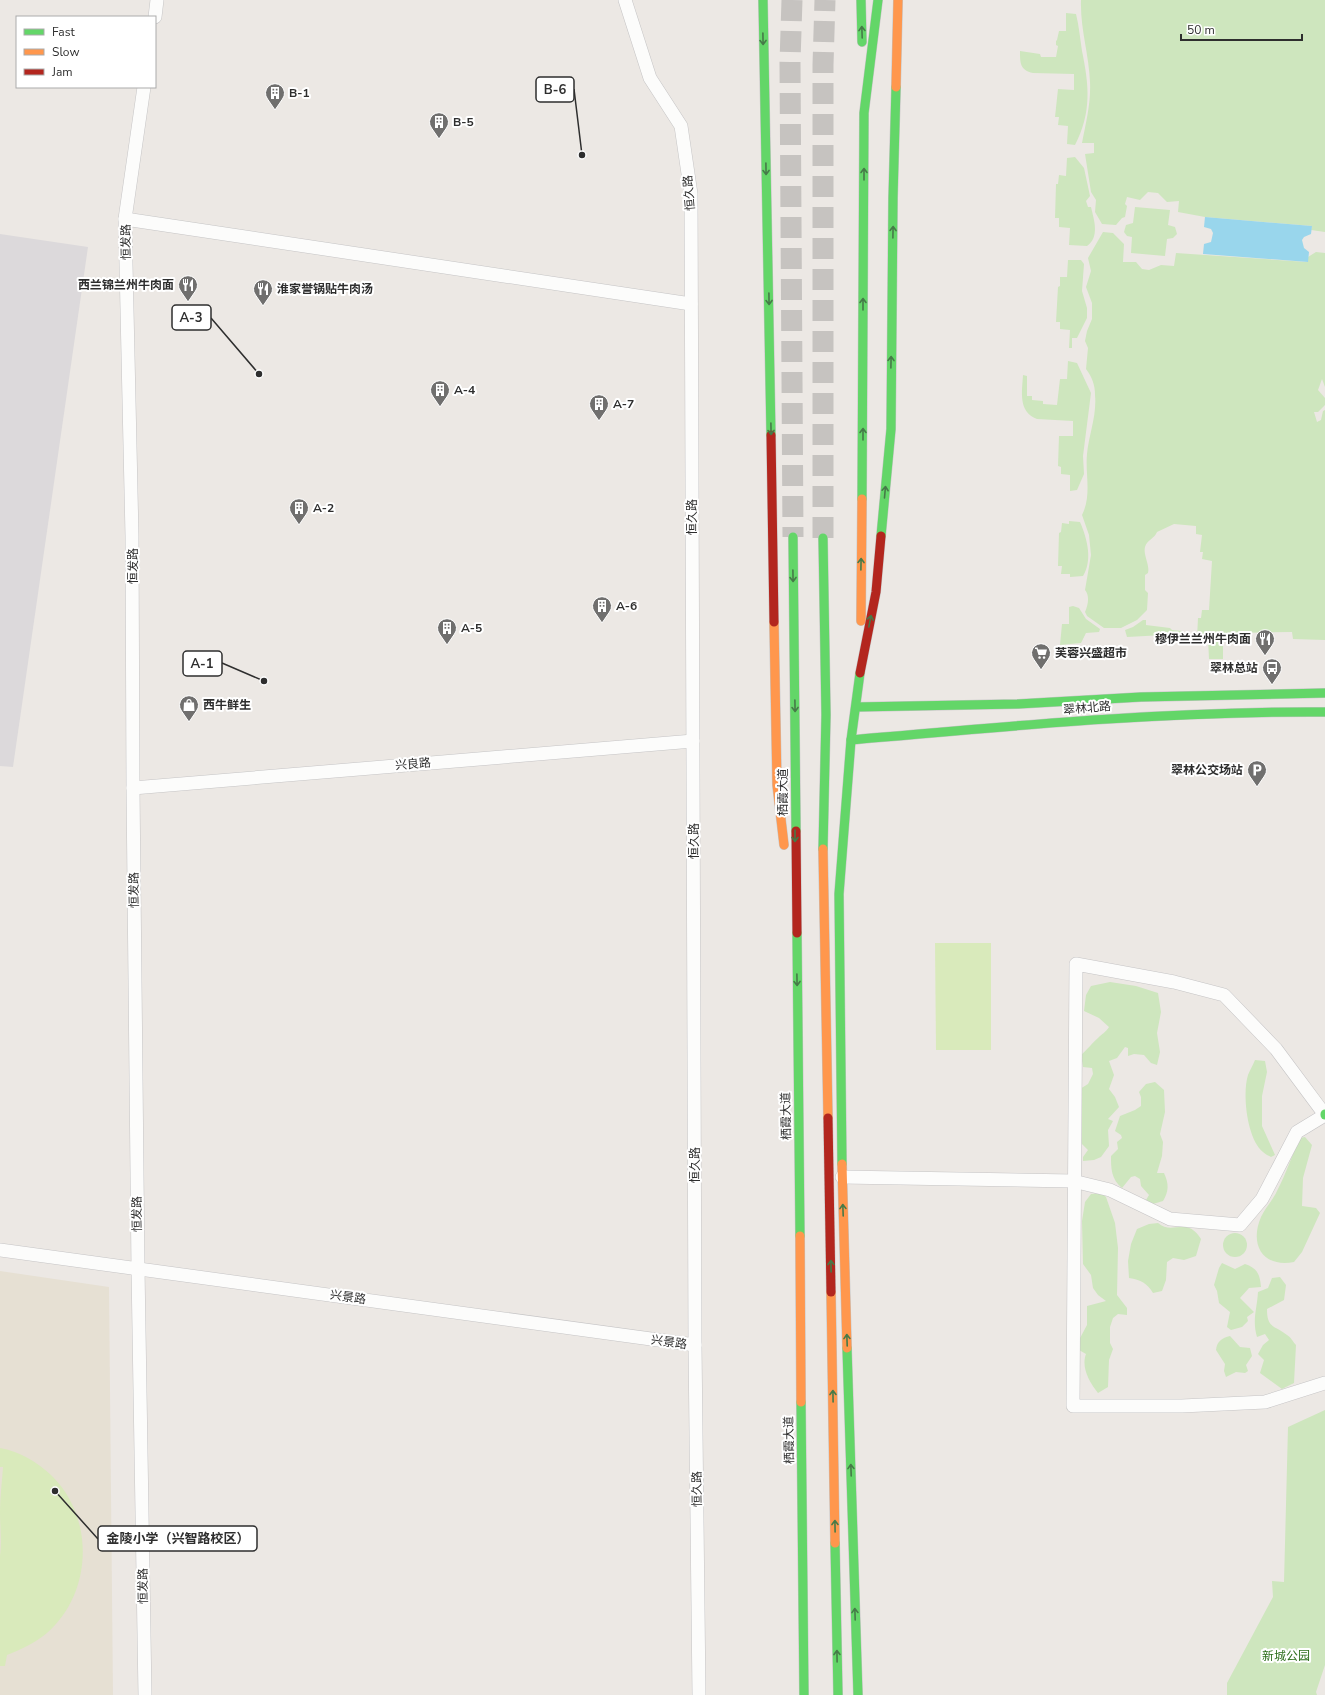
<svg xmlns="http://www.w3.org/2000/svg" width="1325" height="1695" font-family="'Nunito Sans','Noto Sans SC',sans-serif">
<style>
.industrial{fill:#dcd9db}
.education{fill:#e6e0d3}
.green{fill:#cee6be}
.pitch{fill:#d9eabb}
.water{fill:#99d6ec}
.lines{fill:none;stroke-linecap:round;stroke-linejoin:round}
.primary-tunnel{stroke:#c6c3c0;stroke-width:21;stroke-dasharray:21 10;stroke-linecap:butt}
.street-casing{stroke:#c5c4c5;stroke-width:14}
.fast-casing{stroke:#c5c4c5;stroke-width:10}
.slow-casing{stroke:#c5c4c5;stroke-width:10}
.jam-casing{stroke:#c5c4c5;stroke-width:10}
.street{stroke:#fcfcfb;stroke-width:13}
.fast{stroke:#63d668;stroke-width:9}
.slow{stroke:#ff974d;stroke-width:9}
.jam{stroke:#b3261e;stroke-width:9}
.oneway{stroke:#467a48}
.labels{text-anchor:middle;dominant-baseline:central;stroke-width:4;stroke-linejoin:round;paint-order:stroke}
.poi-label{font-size:12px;font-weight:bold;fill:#2e2e2e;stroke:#fff;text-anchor:start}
.street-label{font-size:12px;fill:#2e2e2e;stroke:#fff}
.park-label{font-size:12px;fill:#2c6e1b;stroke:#fff}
.leader{fill:none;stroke:#2e2e2e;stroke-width:1.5}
.callout-dot{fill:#2e2e2e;stroke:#fff;stroke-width:1.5}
.callout{fill:#fff;stroke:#2e2e2e;stroke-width:1.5}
.callout-label{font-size:13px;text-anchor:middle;font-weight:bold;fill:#2e2e2e}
</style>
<rect width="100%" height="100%" fill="#ece8e4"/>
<polygon class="industrial" points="0,234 88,247 13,767 0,766"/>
<polygon class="education" points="0,1271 109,1287 113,1695 0,1695"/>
<g class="green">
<path d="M 1081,0 L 1325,0 L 1325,232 L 1311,230 L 1312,226 L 1205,217 L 1178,212 L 1179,201 L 1167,202 L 1158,193 L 1148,192 L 1140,200 L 1127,197 L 1125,204 L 1127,206 L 1125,217 L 1122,218 L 1116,225 L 1102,224 L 1095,212 L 1096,200 L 1091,192 L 1085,154 L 1094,153 L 1094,143 L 1082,143 C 1086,122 1091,103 1090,82 C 1089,54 1080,28 1081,0 Z"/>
<path d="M 1066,13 L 1076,14 C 1079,26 1080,38 1082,51 C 1089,85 1092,112 1075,145 L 1067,144 L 1068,126 L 1058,125 L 1059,117 L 1055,117 L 1058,89 L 1074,90 L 1074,74 L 1033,73 C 1020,70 1020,63 1020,51 L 1040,54 L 1041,57 L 1056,57 L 1058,46 L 1056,45 L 1056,41 L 1057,40 L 1059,31 L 1066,31 Z"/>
<path d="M 1075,157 L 1084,168 L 1090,196 L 1086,201 L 1088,207 L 1091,207 C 1094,220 1100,237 1087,246 L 1069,245 L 1070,228 L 1059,227 L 1059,218 L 1055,218 L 1056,184 L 1058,184 L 1059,175 L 1066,176 L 1067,158 Z"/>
<polygon points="1135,207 1170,210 1168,225 1175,227 1177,234 1173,238 1167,239 1165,256 1131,253 1132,237 1127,236 1124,232 1126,225 1133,223"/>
<path d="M 1103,232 L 1113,233 L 1124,244 L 1123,262 L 1136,262 L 1142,269 L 1149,270 L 1161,265 L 1174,266 L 1176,253 L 1307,262 L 1308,257 L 1316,252 L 1325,253 L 1325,387 L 1322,379 L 1318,390 L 1325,398 L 1325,405 L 1318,412 L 1314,412 L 1317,422 L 1321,420 L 1323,411 L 1325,410 L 1325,640 L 1293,639 L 1292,632 L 1233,633 L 1233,636 L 1223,636 L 1223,659 L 1209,659 L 1208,638 L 1197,638 L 1198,618 L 1201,618 L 1202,610 L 1209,610 L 1212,561 L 1202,559 L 1203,552 L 1200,552 L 1202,535 L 1196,534 L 1196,526 L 1174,524 L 1157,532 C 1155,538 1147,540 1145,547 C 1143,555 1150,565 1148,573 L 1145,575 L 1145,590 L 1148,593 L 1147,610 L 1137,620 L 1121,628 L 1104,628 L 1087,616 L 1085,612 C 1088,605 1090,596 1085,590 L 1091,555 L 1089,535 L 1082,515 C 1092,495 1085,474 1087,454 C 1089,434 1097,415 1095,395 C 1095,385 1092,377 1086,369 L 1088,348 L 1085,341 L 1087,331 L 1092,319 L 1092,303 L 1086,287 L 1091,271 L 1088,258 Z"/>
<polygon points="1068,260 1081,260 1084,264 1082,291 1087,308 1087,318 1077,338 1072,338 1072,348 1069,348 1070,330 1060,329 1060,322 1056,322 1058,287 1060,286 1060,277 1067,277"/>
<path d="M 1068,361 L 1077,363 L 1091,393 L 1083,456 L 1084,474 L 1077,490 L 1070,491 L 1070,475 L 1061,474 L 1061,467 L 1058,466 L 1059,436 L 1073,436 L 1073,421 L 1037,419 C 1018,412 1022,392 1023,375 L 1027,376 L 1027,396 L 1032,396 L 1032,400 L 1043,401 L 1043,404 L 1057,405 L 1060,379 L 1067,379 Z"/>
<path d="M 1069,521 L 1080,522 C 1087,538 1093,560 1083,576 L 1070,577 L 1070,574 L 1061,574 L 1062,566 L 1058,566 L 1059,533 L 1061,532 L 1062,523 L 1069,524 Z"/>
<polygon points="1073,606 1079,608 1086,619 1100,629 1099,632 1086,633 1081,643 1060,645 1062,624 1069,624 1069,607"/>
<polygon points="1143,620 1146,620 1146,625 1170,628 1172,630 1182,631 1182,634 1127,637 1125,630 1133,627"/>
<path d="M 1110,982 L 1136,986 L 1158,993 L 1161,1012 L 1157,1033 L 1160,1052 L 1157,1065 L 1151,1063 L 1144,1055 L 1134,1054 L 1128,1056 L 1128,1048 L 1125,1047 L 1117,1058 L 1109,1061 L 1114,1075 L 1109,1089 L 1115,1097 L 1119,1107 L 1108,1119 L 1113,1121 L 1108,1130 L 1109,1146 L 1101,1157 L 1094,1160 L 1083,1161 L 1083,1157 L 1088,1150 L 1081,1143 L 1080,1089 L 1088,1084 L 1093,1074 L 1092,1068 L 1083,1067 L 1081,1055 C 1088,1049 1092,1043 1098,1038 C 1102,1034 1106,1032 1109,1027 L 1099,1018 L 1084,1011 L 1086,995 L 1091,986 Z"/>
<path d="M 1255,1060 L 1265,1061 L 1267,1072 L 1262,1096 L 1262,1126 L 1275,1155 L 1271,1157 C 1269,1156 1265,1154 1263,1152 C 1247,1139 1242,1094 1248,1075 C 1250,1070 1253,1065 1255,1060 Z"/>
<path d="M 1155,1082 L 1164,1090 L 1165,1112 L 1160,1134 L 1163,1142 L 1162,1156 L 1157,1173 L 1164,1173 C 1169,1184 1169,1191 1163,1201 L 1153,1204 L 1146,1200 L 1149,1195 L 1141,1186 L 1140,1179 L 1135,1176 L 1131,1177 L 1122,1188 C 1111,1179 1111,1168 1111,1156 L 1118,1149 L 1117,1142 L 1122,1138 L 1121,1135 L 1115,1131 L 1120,1116 L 1135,1110 L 1141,1106 L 1141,1097 L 1139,1092 L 1146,1084 Z"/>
<path d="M 1305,1137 L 1312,1145 L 1303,1178 L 1302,1206 L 1316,1208 L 1320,1213 L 1302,1252 L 1294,1262 C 1263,1268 1249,1245 1261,1217 C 1265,1208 1273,1200 1277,1191 C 1286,1174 1292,1155 1300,1138 Z"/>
<path d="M 1102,1193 L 1106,1197 L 1115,1223 L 1118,1248 L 1117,1295 L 1127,1308 L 1127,1315 L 1118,1314 L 1113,1318 L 1110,1327 L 1110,1343 L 1113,1349 L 1109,1360 L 1108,1387 L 1098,1393 C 1089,1382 1081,1367 1086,1354 L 1079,1350 L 1079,1340 L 1087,1325 L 1087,1306 L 1106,1301 L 1098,1295 L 1093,1288 L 1091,1275 L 1083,1264 L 1082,1221 L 1085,1202 L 1091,1194 Z"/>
<path d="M 1158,1223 C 1173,1236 1186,1215 1201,1239 L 1196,1256 L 1184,1260 L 1173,1258 L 1167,1262 L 1166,1280 L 1162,1291 L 1153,1293 C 1147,1283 1141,1280 1129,1278 L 1128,1261 L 1131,1244 L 1137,1229 L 1149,1224 Z"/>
<circle cx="1235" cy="1245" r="12"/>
<path d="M 1222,1263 L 1235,1269 L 1245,1264 C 1257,1268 1260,1274 1261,1287 L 1249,1288 L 1240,1298 L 1254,1312 L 1247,1317 L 1248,1321 L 1242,1327 L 1231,1330 L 1227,1327 L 1230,1312 L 1219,1303 L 1217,1291 L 1214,1285 L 1219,1268 Z"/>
<path d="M 1280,1277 L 1286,1285 L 1284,1300 L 1267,1309 C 1267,1329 1275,1325 1287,1335 C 1291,1337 1293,1342 1296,1345 L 1294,1383 L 1282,1389 L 1260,1373 L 1264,1360 L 1258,1354 L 1263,1345 L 1269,1340 L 1265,1334 L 1257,1337 C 1252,1320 1257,1309 1258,1292 L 1268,1288 L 1272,1278 Z"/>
<path d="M 1230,1336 L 1240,1347 L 1250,1348 L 1252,1356 L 1246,1365 L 1248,1371 L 1245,1373 L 1236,1372 L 1226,1377 L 1224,1371 L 1225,1364 L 1216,1350 C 1217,1341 1222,1338 1230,1336 Z"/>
<polygon points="1325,1410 1325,1665 1316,1692 1317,1695 1227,1695 1227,1683 1273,1597 1272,1581 1284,1582 1288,1427"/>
</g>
<g class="pitch">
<polygon points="935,943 991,943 991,1050 936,1050"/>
<path d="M 0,1448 C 19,1451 37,1462 51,1475 C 95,1517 93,1593 47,1633 C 35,1643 22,1649 7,1655 L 5,1666 L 0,1666 L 0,1556 C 2,1542 0,1527 0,1512 C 0,1497 2,1482 3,1467 L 0,1467 Z"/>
</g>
<polygon class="water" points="1205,217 1312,226 1311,234 1304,237 1302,240 1304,248 1309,252 1308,262 1203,254 1204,244 1211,242 1213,233 1211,229 1204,227"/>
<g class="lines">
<g class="primary-tunnel">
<polyline points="792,0 790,62 793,537"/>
<polyline points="823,538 823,65 825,0"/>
</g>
<defs>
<g id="street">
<polyline points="625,0 650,78 681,126 691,194 695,1345 699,1695"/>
<polyline points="155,17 157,0"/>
<polyline points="144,87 125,219 132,536 133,788 138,1269 145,1695"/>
<polyline points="125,219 691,304"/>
<polyline points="133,788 693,741"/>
<polyline points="1325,1115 1276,1049 1224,995 1174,982 1076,964 1073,1406 1182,1406 1265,1402 1325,1383"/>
<polyline points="842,1177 1073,1181 1110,1190 1170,1219 1240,1225 1262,1199 1297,1132 1325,1115"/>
<polyline points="0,1250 695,1345"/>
</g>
<g id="fast">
<polyline points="763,0 771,435"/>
<polyline points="861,0 862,42"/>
<polyline points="862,499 864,113 878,0"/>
<polyline points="881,536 891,429 893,198 896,87"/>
<polyline points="793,537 796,831"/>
<polyline points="823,538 826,715 823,849"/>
<polyline points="856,707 1018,704 1141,697 1325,693"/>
<path d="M 851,740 C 1009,726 1166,711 1325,712"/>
<polyline points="797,933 800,1236"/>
<polyline points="1325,1114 1325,1115"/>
<polyline points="842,1164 839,894 851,740 860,673"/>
<polyline points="847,1348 858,1695"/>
<polyline points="801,1402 804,1695"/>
<polyline points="835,1543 838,1695"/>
</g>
<g id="slow">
<polyline points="896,87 898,0"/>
<polyline points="861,621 862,499"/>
<polyline points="774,622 777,785 784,845"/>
<polyline points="823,849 828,1118"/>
<polyline points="842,1164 847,1348"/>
<polyline points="800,1236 801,1402"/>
<polyline points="831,1292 835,1543"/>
</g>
<g id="jam">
<polyline points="771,435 774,622"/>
<polyline points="860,673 876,592 881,536"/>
<polyline points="796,831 797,933"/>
<polyline points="828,1118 831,1292"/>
</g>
</defs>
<use href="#street" class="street-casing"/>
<use href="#fast" class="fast-casing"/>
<use href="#slow" class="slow-casing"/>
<use href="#jam" class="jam-casing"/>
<use href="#street" class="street"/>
<use href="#fast" class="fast"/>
<use href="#slow" class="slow"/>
<use href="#jam" class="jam"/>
</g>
<defs><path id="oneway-shaft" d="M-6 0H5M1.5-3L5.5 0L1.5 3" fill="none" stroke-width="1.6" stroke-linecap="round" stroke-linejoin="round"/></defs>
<g class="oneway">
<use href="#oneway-shaft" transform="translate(862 32) rotate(-92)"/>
<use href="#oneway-shaft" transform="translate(763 39) rotate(89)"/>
<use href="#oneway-shaft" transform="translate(766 169) rotate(89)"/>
<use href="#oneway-shaft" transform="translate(864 174) rotate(-90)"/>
<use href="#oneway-shaft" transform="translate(893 232) rotate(-89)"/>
<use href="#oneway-shaft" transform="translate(769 299) rotate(89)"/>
<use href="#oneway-shaft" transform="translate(863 304) rotate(-90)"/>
<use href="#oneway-shaft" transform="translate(891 362) rotate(-89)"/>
<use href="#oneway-shaft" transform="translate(771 429) rotate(89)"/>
<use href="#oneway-shaft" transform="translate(863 434) rotate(-90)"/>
<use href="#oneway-shaft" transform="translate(885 492) rotate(-85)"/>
<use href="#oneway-shaft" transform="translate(861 564) rotate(-89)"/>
<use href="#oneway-shaft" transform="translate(793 576) rotate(89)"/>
<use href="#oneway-shaft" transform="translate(870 621) rotate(-79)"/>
<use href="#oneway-shaft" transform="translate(795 706) rotate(89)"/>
<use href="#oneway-shaft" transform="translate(795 836) rotate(90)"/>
<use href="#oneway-shaft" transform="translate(797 980) rotate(89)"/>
<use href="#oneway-shaft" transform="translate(843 1210) rotate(-92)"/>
<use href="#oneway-shaft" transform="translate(831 1266) rotate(-91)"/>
<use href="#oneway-shaft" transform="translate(847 1340) rotate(-92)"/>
<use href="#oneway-shaft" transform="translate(833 1396) rotate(-91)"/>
<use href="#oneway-shaft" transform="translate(851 1470) rotate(-92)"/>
<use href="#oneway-shaft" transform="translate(835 1526) rotate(-91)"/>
<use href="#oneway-shaft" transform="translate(855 1614) rotate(-92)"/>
<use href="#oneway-shaft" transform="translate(837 1656) rotate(-91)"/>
</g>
<defs>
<symbol id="building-pin" viewBox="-11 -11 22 30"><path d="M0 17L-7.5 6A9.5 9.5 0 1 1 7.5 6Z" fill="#706f6e" stroke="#fff"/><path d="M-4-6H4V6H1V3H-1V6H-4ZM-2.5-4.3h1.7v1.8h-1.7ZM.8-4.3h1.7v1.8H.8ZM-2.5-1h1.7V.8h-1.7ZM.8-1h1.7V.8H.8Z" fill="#fff"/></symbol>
<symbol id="restaurant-pin" viewBox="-11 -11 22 30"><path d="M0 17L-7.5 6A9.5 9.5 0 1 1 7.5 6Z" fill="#706f6e" stroke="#fff"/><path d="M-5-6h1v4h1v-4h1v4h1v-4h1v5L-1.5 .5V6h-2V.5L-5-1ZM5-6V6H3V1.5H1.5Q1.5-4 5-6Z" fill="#fff"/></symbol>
<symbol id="supermarket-pin" viewBox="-11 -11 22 30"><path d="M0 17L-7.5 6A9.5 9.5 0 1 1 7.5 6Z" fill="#706f6e" stroke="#fff"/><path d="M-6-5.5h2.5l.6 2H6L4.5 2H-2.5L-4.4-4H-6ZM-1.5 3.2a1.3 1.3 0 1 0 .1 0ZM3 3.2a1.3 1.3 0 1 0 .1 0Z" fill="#fff"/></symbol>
<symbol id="bus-pin" viewBox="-11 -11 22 30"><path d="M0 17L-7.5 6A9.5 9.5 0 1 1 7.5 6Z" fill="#706f6e" stroke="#fff"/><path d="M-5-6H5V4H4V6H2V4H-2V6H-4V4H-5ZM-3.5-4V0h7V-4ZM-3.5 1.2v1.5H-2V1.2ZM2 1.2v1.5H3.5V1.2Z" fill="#fff"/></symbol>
<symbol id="shop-pin" viewBox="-11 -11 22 30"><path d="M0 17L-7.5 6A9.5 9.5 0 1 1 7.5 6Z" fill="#706f6e" stroke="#fff"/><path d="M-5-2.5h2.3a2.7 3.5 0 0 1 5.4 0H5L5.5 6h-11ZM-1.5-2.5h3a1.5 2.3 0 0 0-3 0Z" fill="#fff"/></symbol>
<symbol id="parking-pin" viewBox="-11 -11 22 30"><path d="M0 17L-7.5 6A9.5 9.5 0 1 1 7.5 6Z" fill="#706f6e" stroke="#fff"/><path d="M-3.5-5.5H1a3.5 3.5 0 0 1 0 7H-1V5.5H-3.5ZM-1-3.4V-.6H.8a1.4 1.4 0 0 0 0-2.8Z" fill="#fff"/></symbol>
</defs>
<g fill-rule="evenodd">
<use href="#building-pin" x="264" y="82" width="22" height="30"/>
<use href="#building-pin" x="428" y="111" width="22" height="30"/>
<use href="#restaurant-pin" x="177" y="274" width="22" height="30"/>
<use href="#restaurant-pin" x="252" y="278" width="22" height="30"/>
<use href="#building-pin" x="429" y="379" width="22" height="30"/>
<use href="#building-pin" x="588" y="393" width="22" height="30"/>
<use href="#building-pin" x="288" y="497" width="22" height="30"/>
<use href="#building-pin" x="591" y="595" width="22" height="30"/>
<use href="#building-pin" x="436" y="617" width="22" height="30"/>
<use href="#restaurant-pin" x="1254" y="628" width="22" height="30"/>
<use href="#supermarket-pin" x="1030" y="642" width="22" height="30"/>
<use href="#bus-pin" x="1261" y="657" width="22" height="30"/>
<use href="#shop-pin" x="178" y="694" width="22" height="30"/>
<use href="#parking-pin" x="1246" y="759" width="22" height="30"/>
</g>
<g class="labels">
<g class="poi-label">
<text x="289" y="93">B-1</text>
<text x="453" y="122">B-5</text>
<text x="174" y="285" text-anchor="end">西兰锦兰州牛肉面</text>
<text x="277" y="289">淮家誉锅贴牛肉汤</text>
<text x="454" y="390">A-4</text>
<text x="613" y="404">A-7</text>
<text x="313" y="508">A-2</text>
<text x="616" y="606">A-6</text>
<text x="461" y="628">A-5</text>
<text x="1251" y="639" text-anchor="end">穆伊兰兰州牛肉面</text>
<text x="1055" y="653">芙蓉兴盛超市</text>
<text x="1258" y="668" text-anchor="end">翠林总站</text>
<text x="203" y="705">西牛鲜生</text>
<text x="1243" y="770" text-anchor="end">翠林公交场站</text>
</g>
<g class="street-label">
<text transform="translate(689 193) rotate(-95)">恒久路</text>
<text transform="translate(126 242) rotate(-91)">恒发路</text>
<text transform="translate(692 517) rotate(-90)">恒久路</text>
<text transform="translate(133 566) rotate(-90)">恒发路</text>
<text transform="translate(1087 708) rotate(-5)">翠林北路</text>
<text transform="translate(413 764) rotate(-5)">兴良路</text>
<text transform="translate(783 792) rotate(-90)">栖霞大道</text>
<text transform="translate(694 841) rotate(-90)">恒久路</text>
<text transform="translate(134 890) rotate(-91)">恒发路</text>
<text transform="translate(786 1116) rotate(-91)">栖霞大道</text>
<text transform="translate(695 1165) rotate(-90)">恒久路</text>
<text transform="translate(137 1214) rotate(-91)">恒发路</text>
<text transform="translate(348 1297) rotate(8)">兴景路</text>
<text transform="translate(669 1342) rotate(8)">兴景路</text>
<text transform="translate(789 1440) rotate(-91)">栖霞大道</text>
<text transform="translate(697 1489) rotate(-91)">恒久路</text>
<text transform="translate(143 1586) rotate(-91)">恒发路</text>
</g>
<g class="park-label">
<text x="1286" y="1656">新城公园</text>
</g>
</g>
<path class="leader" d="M582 155L574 89M259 374L211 318M264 681L222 663M55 1491L98 1539"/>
<g class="callout-dot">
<circle cx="582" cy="155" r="4"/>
<circle cx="259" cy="374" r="4"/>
<circle cx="264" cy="681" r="4"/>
<circle cx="55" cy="1491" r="4"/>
</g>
<g class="callout">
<rect x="536" y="77" width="38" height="25" rx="4"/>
<rect x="172" y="305" width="39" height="25" rx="4"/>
<rect x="183" y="651" width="39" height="25" rx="4"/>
<rect x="98" y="1526" width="159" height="25" rx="4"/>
</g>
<g class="callout-label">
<text x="555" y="94">B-6</text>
<text x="191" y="322">A-3</text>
<text x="202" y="668">A-1</text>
<text x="178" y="1543">金陵小学（兴智路校区）</text>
</g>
<rect x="16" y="16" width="140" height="72" fill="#ffffff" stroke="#ababab"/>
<rect x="24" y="29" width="20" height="6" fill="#63d668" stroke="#ababab"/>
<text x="52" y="36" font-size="12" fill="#2e2e2e">Fast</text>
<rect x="24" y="49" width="20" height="6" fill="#ff974d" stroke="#ababab"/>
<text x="52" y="56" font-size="12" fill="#2e2e2e">Slow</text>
<rect x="24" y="69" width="20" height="6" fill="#b3261e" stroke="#ababab"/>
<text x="52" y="76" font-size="12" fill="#2e2e2e">Jam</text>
<path d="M1181 34v6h121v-6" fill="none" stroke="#2e2e2e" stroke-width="2"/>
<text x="1187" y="34" font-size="12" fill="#2e2e2e" stroke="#ffffff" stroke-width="3" paint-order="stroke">50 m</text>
</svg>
